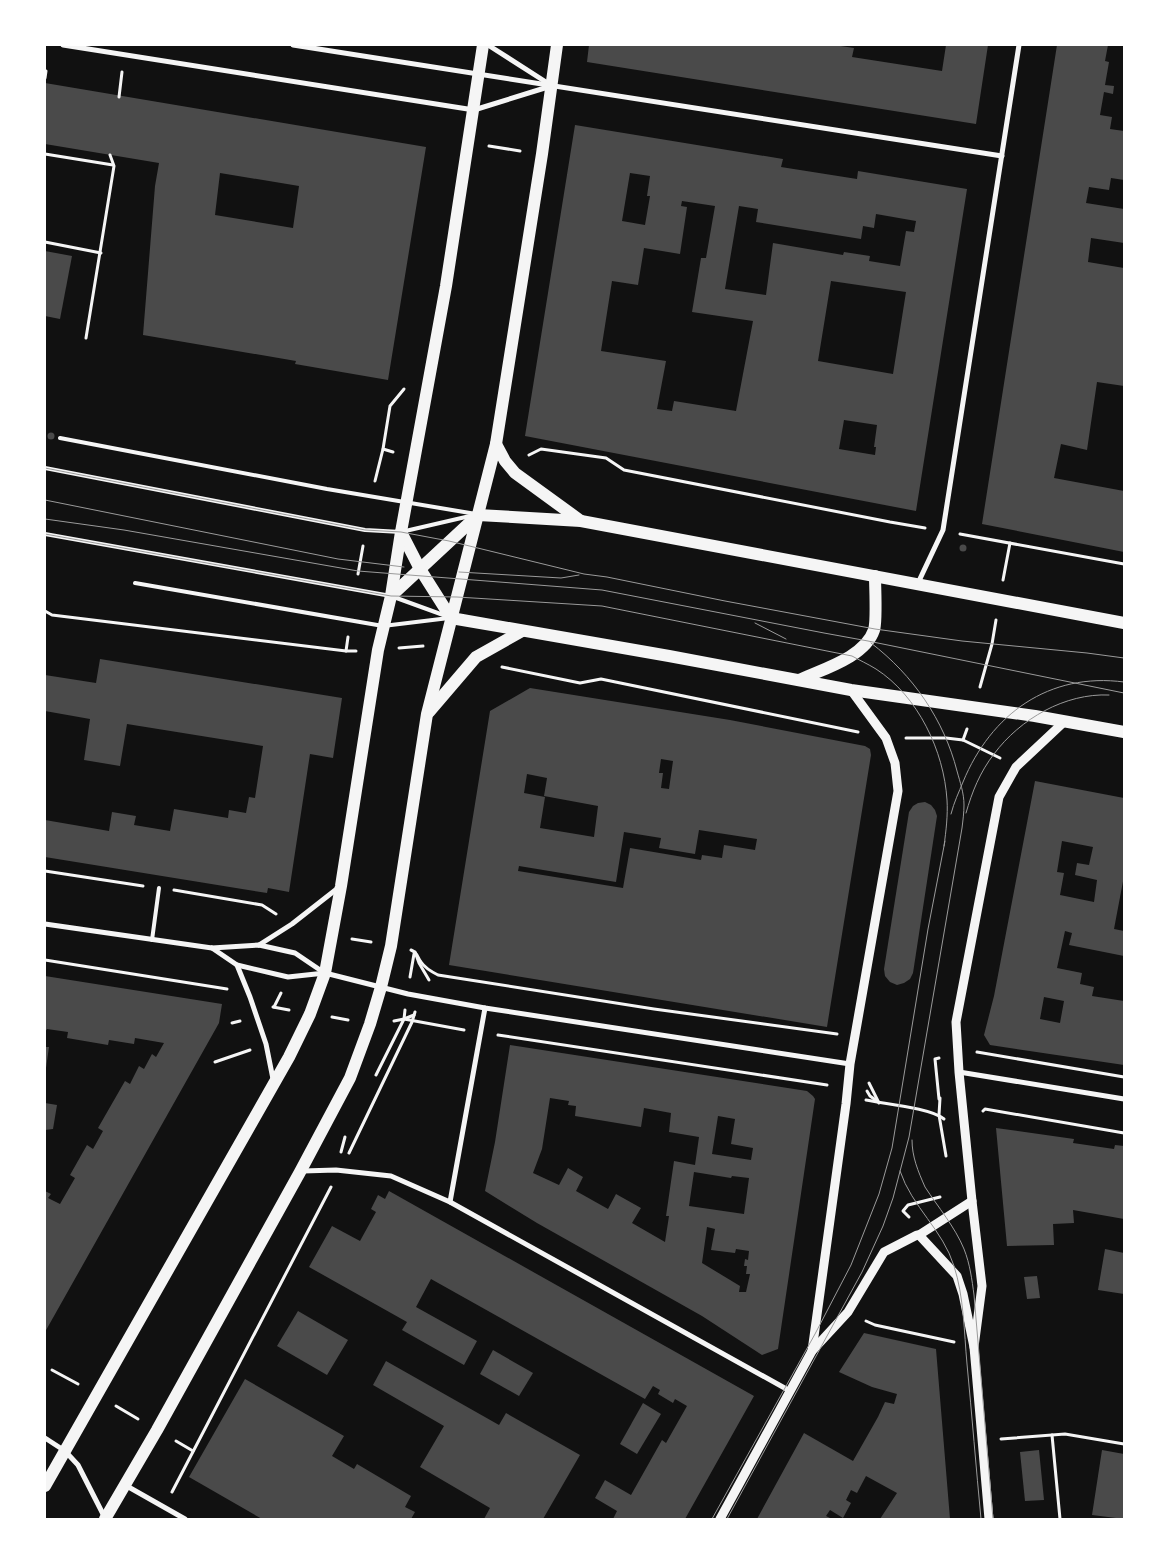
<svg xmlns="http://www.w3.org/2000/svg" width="1169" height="1564" font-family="Inter,sans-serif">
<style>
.building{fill:#4a4a4a;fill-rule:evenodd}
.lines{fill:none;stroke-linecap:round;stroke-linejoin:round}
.path{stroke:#f5f5f5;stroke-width:3}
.service{stroke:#f5f5f5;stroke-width:4}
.minor{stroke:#f5f5f5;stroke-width:5}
.tertiary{stroke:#f5f5f5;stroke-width:9}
.primary{stroke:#f5f5f5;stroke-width:12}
.tram{stroke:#9a9a9a;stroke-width:1}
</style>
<rect width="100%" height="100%" fill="#111"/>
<g class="building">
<polygon points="589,45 834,45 854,48 852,57 942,71 946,45 988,45 976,124 587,62"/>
<polygon points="1057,45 1108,45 1105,61 1109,62 1105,85 1114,86 1113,94 1104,92 1100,115 1112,117 1110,129 1124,131 1124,180 1111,178 1109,190 1089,187 1086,203 1124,209 1124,243 1091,238 1088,262 1124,268 1124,386 1097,382 1087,450 1061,444 1054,478 1124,491 1124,552 982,524"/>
<path d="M 45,83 L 426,147 L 388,380 L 295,364 L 296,361 L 143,335 L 155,186 L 159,163 L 45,144 ZM 220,173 L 299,186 L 293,228 L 215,215 Z"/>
<path d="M 575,125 L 783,159 L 781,167 L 857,179 L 858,171 L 967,189 L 916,511 L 525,436 ZM 630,173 L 650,176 L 647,196 L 650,196 L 645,225 L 622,221 ZM 682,201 L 715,206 L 706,258 L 701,258 L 692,312 L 753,321 L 736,411 L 674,401 L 672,411 L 657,409 L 666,361 L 601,351 L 612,281 L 638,285 L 644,248 L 680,254 L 687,207 L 681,206 ZM 739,206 L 758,209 L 756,222 L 861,239 L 863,226 L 874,228 L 876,214 L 916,221 L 914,232 L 906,231 L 900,266 L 869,261 L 870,256 L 844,252 L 843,255 L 773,243 L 766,295 L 725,289 ZM 831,281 L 906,292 L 893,374 L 818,361 ZM 844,420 L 877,425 L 874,447 L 876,447 L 875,455 L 839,449 Z"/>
<polygon points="45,251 72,256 60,319 45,316"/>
<circle cx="51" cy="436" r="3.5"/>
<circle cx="963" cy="548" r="3.5"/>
<polygon points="100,659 342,698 333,758 310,754 289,892 268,888 267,893 45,857 45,820 109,831 112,812 136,816 134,825 170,831 174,809 228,818 229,810 246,813 249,797 255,798 263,746 127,724 120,766 84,760 90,719 45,711 45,675 96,683"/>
<path d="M 530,688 L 730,720 L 865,746 L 870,749 L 871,755 L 827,1027 L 449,965 L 490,711 ZM 661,759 L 673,761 L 669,789 L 661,788 L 663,773 L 659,773 ZM 527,774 L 547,778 L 544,796 L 598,806 L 594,837 L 540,828 L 545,797 L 524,793 ZM 699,830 L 757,839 L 755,850 L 724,845 L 722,858 L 702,855 L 701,860 L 630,848 L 623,888 L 518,871 L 519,866 L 616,882 L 624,832 L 661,838 L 659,848 L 695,854 Z"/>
<path d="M 1035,781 L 1124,798 L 1124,876 L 1114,929 L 1124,931 L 1124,956 L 1069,945 L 1072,933 L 1065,931 L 1057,968 L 1082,973 L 1080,984 L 1094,987 L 1092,996 L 1124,1001 L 1124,1065 L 990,1045 L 984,1035 L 994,996 ZM 1062,841 L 1093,847 L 1089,865 L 1077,863 L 1075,875 L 1097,880 L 1094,902 L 1060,895 L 1064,873 L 1057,872 ZM 1044,997 L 1064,1001 L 1060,1023 L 1040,1019 Z"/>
<polygon points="925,802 931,805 935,810 937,816 913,973 910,979 904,983 897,985 890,982 885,976 884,969 909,812 913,806 918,803"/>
<polygon points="45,976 222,1004 219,1023 45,1332 45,1191 51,1194 48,1198 60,1204 75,1178 70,1175 87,1145 93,1149 103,1131 98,1128 125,1081 130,1084 139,1066 144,1069 152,1054 156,1057 164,1043 135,1038 134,1044 109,1040 108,1045 67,1038 68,1032 47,1029 45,1032"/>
<path d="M 510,1045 L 807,1091 L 813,1096 L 815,1099 L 778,1349 L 762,1355 L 702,1316 L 537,1223 L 485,1191 L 495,1142 ZM 550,1098 L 569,1101 L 568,1105 L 576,1106 L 575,1116 L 641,1127 L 644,1108 L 671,1113 L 669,1132 L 699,1137 L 695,1165 L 674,1161 L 666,1216 L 669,1216 L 665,1242 L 632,1223 L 641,1208 L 616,1194 L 608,1209 L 576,1191 L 583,1177 L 568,1168 L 559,1185 L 533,1173 L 542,1149 ZM 718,1116 L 735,1119 L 731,1144 L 753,1148 L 751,1160 L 712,1154 ZM 694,1172 L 731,1178 L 732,1176 L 749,1178 L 744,1214 L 689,1206 ZM 707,1227 L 715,1229 L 711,1250 L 735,1253 L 736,1249 L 749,1251 L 748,1260 L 745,1259 L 744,1266 L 747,1266 L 746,1274 L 750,1274 L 746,1292 L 739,1292 L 740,1286 L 702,1263 Z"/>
<polygon points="45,1047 49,1047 46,1068 45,1068"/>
<polygon points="45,1103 57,1105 53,1129 45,1130"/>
<polygon points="996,1128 1074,1139 1073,1143 1114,1149 1115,1145 1124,1146 1124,1219 1073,1210 1074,1223 1053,1224 1054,1245 1007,1246"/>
<polygon points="389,1191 754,1396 685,1519 613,1519 617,1511 595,1498 605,1480 631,1495 662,1440 666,1443 687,1406 675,1399 673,1403 658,1394 660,1390 653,1386 645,1399 431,1279 416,1307 477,1341 464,1365 402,1330 407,1322 309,1267 332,1226 360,1241 376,1212 371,1209 378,1195 385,1199"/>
<polygon points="1105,1249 1124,1253 1124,1294 1098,1290"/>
<polygon points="1037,1276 1040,1298 1027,1299 1024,1277"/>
<polygon points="298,1311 348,1340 327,1375 277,1346"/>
<polygon points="864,1333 936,1349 950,1519 880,1519 897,1493 866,1476 857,1493 851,1490 846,1500 851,1503 843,1518 830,1510 826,1516 832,1519 757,1519 804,1433 853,1461 878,1417 885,1402 894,1404 897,1394 872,1387 839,1372"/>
<polygon points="493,1350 533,1373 519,1396 480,1374"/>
<polygon points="386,1361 499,1425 506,1413 580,1455 543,1519 484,1519 490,1508 420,1467 444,1426 373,1385"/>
<polygon points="245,1379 344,1436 332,1456 354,1469 357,1464 411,1496 405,1507 415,1512 411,1519 262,1519 189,1477"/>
<polygon points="643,1403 661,1414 637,1454 620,1444"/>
<polygon points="1039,1450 1044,1500 1025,1501 1020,1452"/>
<polygon points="1102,1450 1124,1454 1124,1519 1092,1515"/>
</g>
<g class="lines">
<g class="path">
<polyline points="45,78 46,71"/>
<polyline points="119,97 122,72"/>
<polyline points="489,146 520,151"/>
<polyline points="45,154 113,165"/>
<polyline points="45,242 101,253"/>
<polyline points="86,338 114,166 110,155"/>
<polyline points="383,449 393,452"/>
<polyline points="529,455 541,449 606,458 624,470 890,522 925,528"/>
<polyline points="375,481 383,449 390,406 404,389"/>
<polyline points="960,534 1124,564"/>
<polyline points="358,574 363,546"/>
<polyline points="1003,580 1010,543"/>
<polyline points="45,611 52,615 346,651 356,651"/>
<polyline points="399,648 423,646"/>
<polyline points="346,651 348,637"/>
<polyline points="502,667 580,683 601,679 858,732"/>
<polyline points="980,687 992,644 996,620"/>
<polyline points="906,738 946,738 963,740 1000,758"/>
<polyline points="963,740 967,729"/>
<polyline points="45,871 143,886"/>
<polyline points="174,890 262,905 276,914"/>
<polyline points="352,939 371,942"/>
<path d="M 411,950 C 418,953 417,957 421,962 C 425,968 432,972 438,975 L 654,1009 L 837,1034"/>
<polyline points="415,952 419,963 429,980"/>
<polyline points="45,960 227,989"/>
<polyline points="410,977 414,954"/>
<polyline points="273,1007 289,1010"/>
<polyline points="274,1007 281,993"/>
<polyline points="332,1017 348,1020"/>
<polyline points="404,1019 464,1030"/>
<polyline points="394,1021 404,1019 414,1015"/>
<polyline points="232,1023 240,1021"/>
<polyline points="498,1035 827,1085"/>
<polyline points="977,1052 1124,1077"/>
<polyline points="215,1062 250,1050"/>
<polyline points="376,1075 404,1019 405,1010"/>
<polyline points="869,1083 879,1103"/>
<polyline points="867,1091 870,1096 877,1101"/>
<polyline points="940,1098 939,1115 946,1156"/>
<polyline points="939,1099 935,1059 939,1058"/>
<path d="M 866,1100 C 885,1104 931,1108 944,1119"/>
<polyline points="983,1111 985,1109 1124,1133"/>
<polyline points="341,1152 345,1137"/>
<polyline points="349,1153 412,1022 415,1012"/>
<polyline points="909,1217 903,1211 908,1205 940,1197"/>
<polyline points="866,1321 875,1325 954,1342"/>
<polyline points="52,1370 78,1384"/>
<polyline points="116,1406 138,1419"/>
<polyline points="1052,1435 1060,1519"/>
<polyline points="1001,1439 1065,1434 1124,1444"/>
<polyline points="176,1441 193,1451"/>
<polyline points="172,1492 331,1187"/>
</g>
<g class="service">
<polyline points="60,438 327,489 476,514"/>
<polyline points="45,468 365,530 401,532 470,516"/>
<polyline points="45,534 391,596 446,616"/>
<polyline points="135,583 383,626 449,618"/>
<polyline points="152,940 159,888"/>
</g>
<g class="minor">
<polyline points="63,45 474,110 548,87"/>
<polyline points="293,45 1002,156"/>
<polyline points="488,45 549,84"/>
<polyline points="918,583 943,530 1019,45"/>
<polyline points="45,924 212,948 259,945 295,953 323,972"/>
<polyline points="259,945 292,924 338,888"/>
<polyline points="212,948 237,965 288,977 325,973 408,994 485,1008 850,1064"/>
<polyline points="237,965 250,997 266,1044 273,1079"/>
<polyline points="959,1072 1124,1099"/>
<polyline points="303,1171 336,1170 391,1176 450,1202 790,1391"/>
<polyline points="450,1202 485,1008"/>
<polyline points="45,1438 65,1451 78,1465 105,1518"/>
<polyline points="125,1485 185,1519"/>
</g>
<g class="tertiary">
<polyline points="919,1235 957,1276 963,1294 974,1347 989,1519"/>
<polyline points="974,1347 982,1286 972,1201 959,1072 956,1022 999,797 1016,767 1065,721"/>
<polyline points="812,1351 846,1104 850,1064 898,791 895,763 886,738 851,690"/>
<polyline points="720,1519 812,1351 848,1312 884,1252 917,1235 919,1235 972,1201"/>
</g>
<g class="primary">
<polyline points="496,444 505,461 515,473 581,521"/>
<polyline points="478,515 581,521 1124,623"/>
<polyline points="401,532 420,569 451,618"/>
<polyline points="391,596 478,515"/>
<polyline points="451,618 669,656 851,690 1035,716 1124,732"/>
<path d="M 799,680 C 823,669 865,657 874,630 C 877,621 875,587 875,576"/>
<polyline points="429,712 476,657 522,631"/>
<polyline points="45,1486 289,1057 310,1014 325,973 341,886 378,650 391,596 401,532 446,286 483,45"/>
<polyline points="105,1519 157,1430 300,1172 350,1078 370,1024 381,987 391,946 427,714 496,444 542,154 557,45"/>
</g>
<g class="tram">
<polyline points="45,468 365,530 401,532 449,541 584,574 607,577 725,601 875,629 962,641 1087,653 1124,658"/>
<polyline points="45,500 338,559 404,567"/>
<polyline points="45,519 124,530 358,571 602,590 824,633 868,641 1124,693"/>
<path d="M 45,534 L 391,596 L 457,597 L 602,606 L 852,656 C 859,660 868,664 876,669 C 918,696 944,751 947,800 C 948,815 946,831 944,846"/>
<polyline points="459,572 561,578 579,575"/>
<polyline points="755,623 786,639"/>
<path d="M 966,813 C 972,792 980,772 994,754 C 1020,719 1065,693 1109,695"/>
<path d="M 951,814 C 954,802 959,792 963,782 C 991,714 1049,672 1124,682"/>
<path d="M 912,1140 C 912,1157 918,1171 925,1187 C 938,1207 955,1227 964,1249 C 970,1264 972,1280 974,1295 L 993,1519"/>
<path d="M 900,1171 C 912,1207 943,1230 954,1266 C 964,1297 964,1332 967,1364 C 972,1416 976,1467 981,1519"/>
<polyline points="712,1519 815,1334 851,1265 879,1194 892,1148 928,929 945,841"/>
<path d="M 727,1519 L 862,1272 L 883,1226 L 893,1198 L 909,1137 L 962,828 C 963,820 964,812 964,805 C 964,793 960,782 957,771 C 944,720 913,675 871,643"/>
</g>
</g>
<rect width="1169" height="1564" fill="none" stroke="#ffffff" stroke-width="92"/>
</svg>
